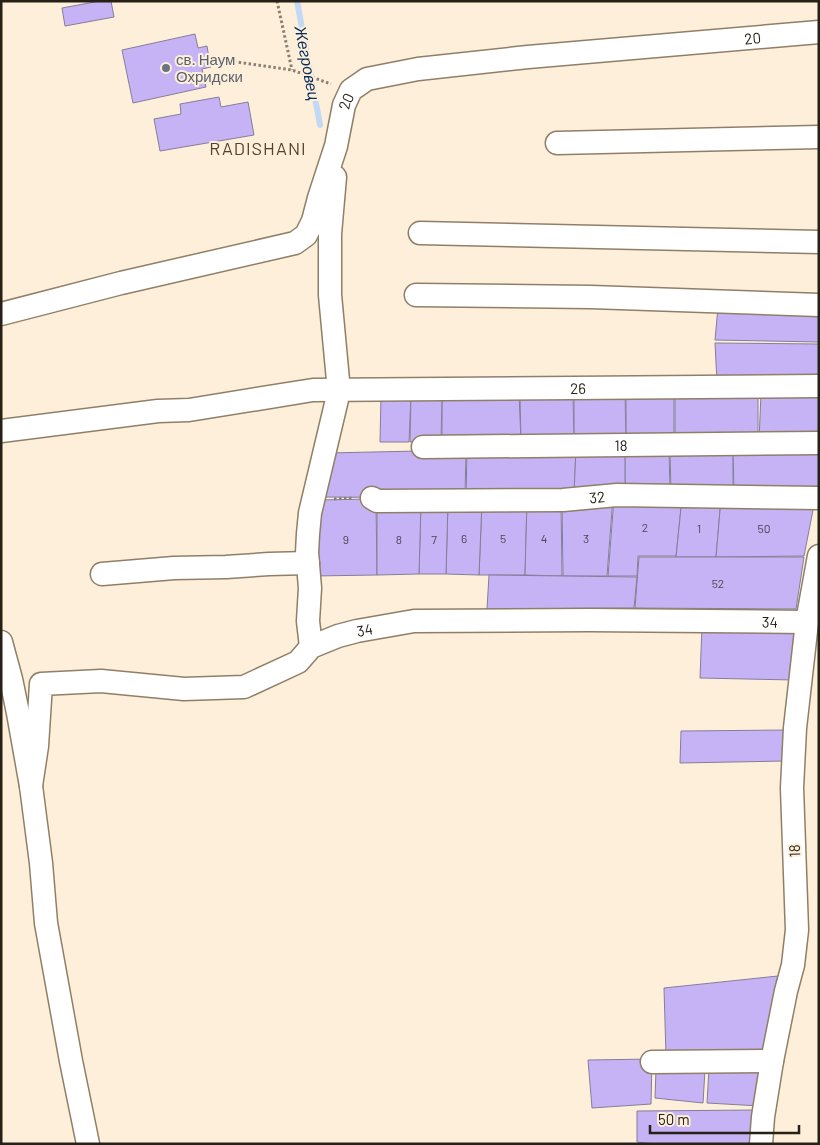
<svg xmlns="http://www.w3.org/2000/svg" width="820" height="1145" font-family="Barlow,sans-serif">
<style>
.lines{fill:none;stroke-linecap:round;stroke-linejoin:round}
.stream{stroke:#c2d8f5;stroke-width:6}
.building{fill:#c6b3f6;stroke:#857e98}
.minor-casing{stroke:#8f7f67;stroke-width:25}
.path{stroke:#8a8071;stroke-width:3;stroke-dasharray:2.5 2.5;stroke-linecap:butt}
.minor{stroke:#fff;stroke-width:22}
.worship-dot{fill:#6b7280;stroke:#fdefda;stroke-width:2}
.labels{text-anchor:middle;dominant-baseline:central;stroke-width:4;stroke-linejoin:round;paint-order:stroke}
.number-label{font-size:12px;fill:#4e454e}
.street-label{font-size:15px;fill:#262016;stroke:#fdefda}
.worship-label{font-size:15px;fill:#5b616d;stroke:#fdefda;text-anchor:start}
.water-label{font-size:16px;font-style:italic;fill:#092c59;stroke:#fdefda}
.quarter-label{font-size:18px;letter-spacing:1px;fill:#52432e;stroke:#fdefda}
</style>
<rect width="100%" height="100%" fill="#fdefda"/>
<g class="lines">
<polyline class="stream" points="297,1 320,125"/>
</g>
<g class="building">
<polygon points="100,1 111,1 114,17 65,26 62,8"/>
<polygon points="195,34 198,48 207,46 209,58 211,67 202,69 206,87 133,103 122,50"/>
<polygon points="219,97 221,107 248,102 254,135 160,151 154,119 181,114 180,104"/>
<polygon points="718,307 819,312 819,342 715,340"/>
<polygon points="715,343 819,344 819,381 717,382"/>
<polygon points="674,392 674,441 626,441 626,393"/>
<rect x="675" y="392" width="83" height="49"/>
<polygon points="819,392 819,440 759,441 761,393"/>
<polygon points="625,393 626,441 574,441 574,394"/>
<polygon points="519,394 521,441 442,441 442,395"/>
<polygon points="573,394 574,441 521,441 520,395"/>
<polygon points="381,395 411,395 409,442 380,442"/>
<polygon points="411,395 442,395 441,441 410,442"/>
<polygon points="625,448 669,448 670,493 625,493"/>
<polygon points="733,448 733,493 671,493 670,449"/>
<polygon points="819,448 819,491 734,494 733,449"/>
<polygon points="576,449 574,498 466,498 467,450"/>
<polygon points="576,449 625,449 625,493 574,493"/>
<polygon points="466,450 465,498 319,497 327,453"/>
<polygon points="613,497 607,576 563,576 562,501"/>
<polygon points="614,498 682,498 676,556 638,556 637,576 608,576"/>
<polygon points="682,498 721,499 716,557 676,557"/>
<polygon points="372,499 376,503 377,575 313,576 317,500"/>
<polygon points="721,499 815,500 804,556 716,557"/>
<polygon points="527,501 525,575 479,575 482,502"/>
<polygon points="527,501 561,501 562,576 525,575"/>
<polygon points="482,502 479,575 446,574 448,503"/>
<polygon points="421,503 448,503 446,574 419,574"/>
<polygon points="421,503 419,574 377,575 377,504"/>
<polygon points="639,557 804,557 796,609 635,608"/>
<polygon points="489,575 637,577 634,608 487,609"/>
<polygon points="702,626 803,627 793,680 700,678"/>
<polygon points="787,730 786,761 680,763 681,731"/>
<polygon points="778,976 765,1055 666,1056 664,988"/>
<polygon points="652,1059 651,1104 592,1108 588,1060"/>
<polygon points="763,1066 760,1106 707,1103 709,1068"/>
<polygon points="656,1069 705,1070 703,1103 655,1098"/>
<polygon points="758,1110 756,1144 655,1144 637,1142 637,1111"/>
</g>
<g class="lines">
<defs>
<g id="minor">
<polyline points="557,143 819,137"/>
<polyline points="420,233 819,242"/>
<polyline points="416,295 591,297 819,305"/>
<path id="s1" d="M 1,314 L 121,283 L 295,243 L 306,235 L 313,221 L 319,198 L 336,146 L 344,105 L 351,90 L 367,79 L 418,69 L 528,57 L 819,32"/>
<path id="s2" d="M 1,431 L 158,411 L 189,410 L 313,390 L 819,386"/>
<path id="s3" d="M 423,447 L 819,443"/>
<path id="s4" d="M 372,498 L 377,501 L 563,500 L 617,495 L 819,498"/>
<polyline points="102,574 174,568 226,567 269,564 308,563"/>
<polyline points="1,642 11,679 18,713 31,786 41,863 46,923 71,1061 88,1144"/>
<polyline points="311,647 308,621 310,588 307,553 308,534 310,513 339,391 330,295 330,234 335,177"/>
<path id="s5" d="M 31,786 L 37,746 L 41,684 L 101,681 L 184,689 L 244,687 L 298,662 L 311,647 L 338,636 L 357,631 L 414,621 L 589,620 L 807,622"/>
<polyline points="652,1062 772,1061"/>
<polyline points="761,1144 763,1117 772,1061 786,991 793,965 797,930 792,788 795,728 807,622 819,556"/>
</g>
</defs>
<use href="#minor" class="minor-casing"/>
<g class="path">
<polyline points="277,1 292,70"/>
<polyline points="209,58 292,70 331,84"/>
<polyline points="334,499 352,498"/>
</g>
<use href="#minor" class="minor"/>
</g>
<circle class="worship-dot" cx="166" cy="68" r="5"/>
<g class="labels">
<g class="number-label">
<text x="645" y="527">2</text>
<text x="699" y="528">1</text>
<text x="764" y="528">50</text>
<text x="464" y="538">6</text>
<text x="503" y="538">5</text>
<text x="544" y="538">4</text>
<text x="586" y="538">3</text>
<text x="346" y="539">9</text>
<text x="399" y="539">8</text>
<text x="434" y="539">7</text>
<text x="718" y="583">52</text>
</g>
<g class="street-label">
<text stroke="none"><textPath href="#s1" startOffset="876">20</textPath></text>
<text stroke="none"><textPath href="#s1" startOffset="456">20</textPath></text>
<text stroke="none"><textPath href="#s2" startOffset="580">26</textPath></text>
<text stroke="none"><textPath href="#s3" startOffset="198">18</textPath></text>
<text stroke="none"><textPath href="#s4" startOffset="226">32</textPath></text>
<text stroke="none"><textPath href="#s5" startOffset="848">34</textPath></text>
<text stroke="none"><textPath href="#s5" startOffset="442">34</textPath></text>
<text transform="translate(794 851) rotate(-92)">18</text>
</g>
<g class="worship-label">
<text x="176" y="59">св. Наум<tspan x="176" dy="17">Охридски</tspan></text>
</g>
<g class="water-label">
<text transform="translate(308 63) rotate(79)">Жегровец</text>
</g>
<g class="quarter-label">
<text x="258" y="148">RADISHANI</text>
</g>
</g>
<rect width="820" height="1145" fill="none" stroke="#262016" stroke-width="5"/>
<path d="M650 1125v8h149v-8" fill="none" stroke="#262016" stroke-width="2.5"/>
<text x="658" y="1125" font-size="15" fill="#262016" stroke="#fdefda" stroke-width="4" paint-order="stroke">50 m</text>
</svg>
